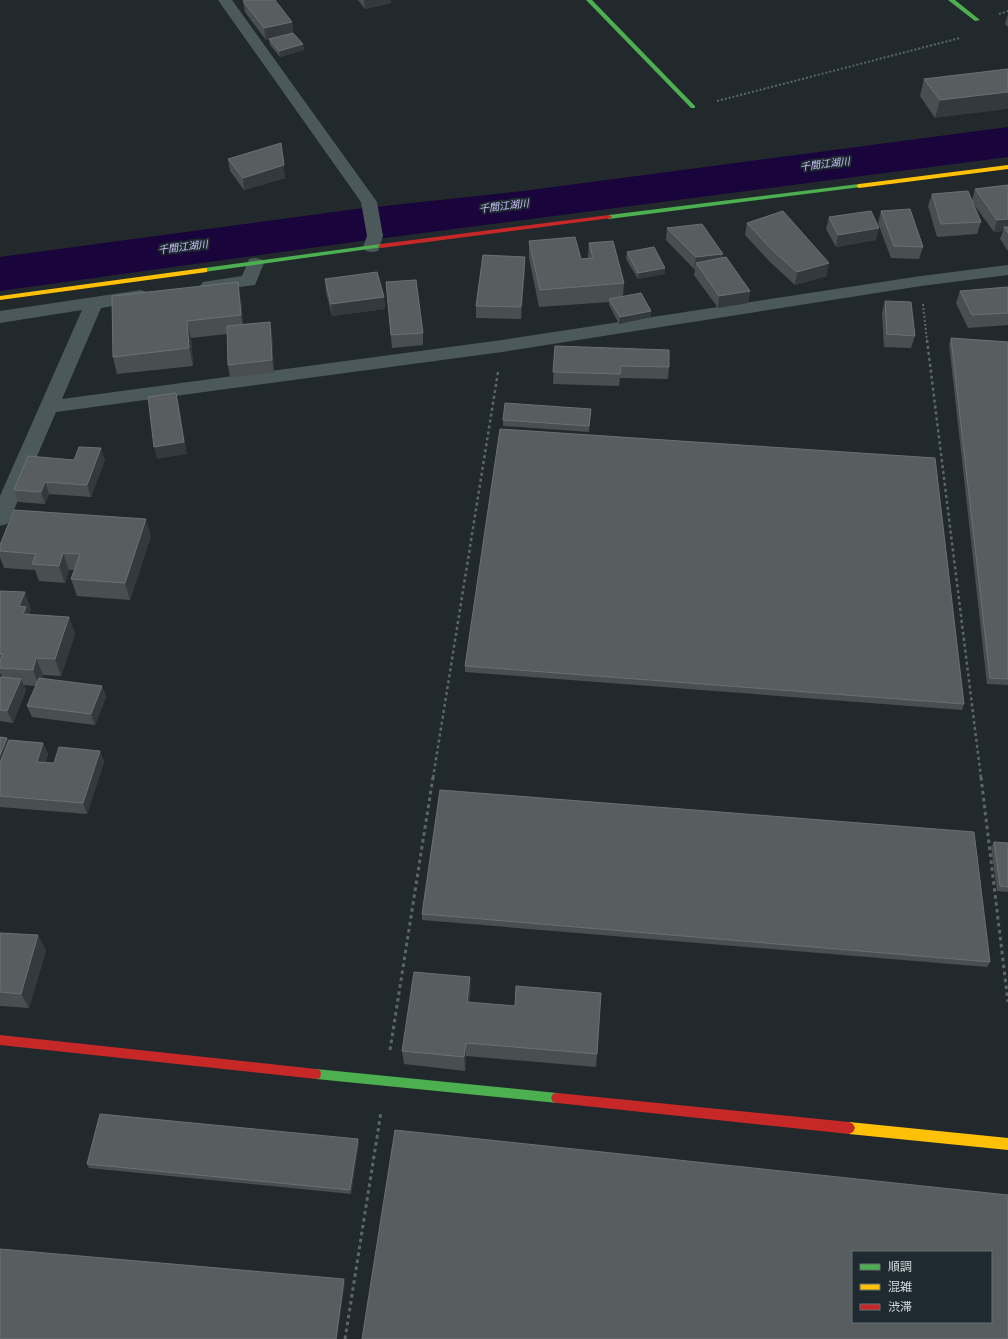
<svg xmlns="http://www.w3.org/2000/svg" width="1008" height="1339" font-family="'PT Sans Narrow','Noto Sans JP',sans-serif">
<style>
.water{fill:#19043b}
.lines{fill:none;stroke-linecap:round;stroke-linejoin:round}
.path-far2{stroke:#5c6668;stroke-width:2;stroke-dasharray:2 2;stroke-linecap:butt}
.path-far1{stroke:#5c6668;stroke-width:2.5;stroke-dasharray:3 3;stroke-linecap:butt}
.path{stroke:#5c6668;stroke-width:3;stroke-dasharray:3.5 3.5;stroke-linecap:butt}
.street{fill:#4c595b;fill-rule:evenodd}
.fast{fill:#4caf50;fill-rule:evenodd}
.slow{fill:#ffc107;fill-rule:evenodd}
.jam{fill:#c62828;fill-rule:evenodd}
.wall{fill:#494e51}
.shaded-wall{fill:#33393c}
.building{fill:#585d60;stroke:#6b7074;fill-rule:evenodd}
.labels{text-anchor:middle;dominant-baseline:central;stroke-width:4;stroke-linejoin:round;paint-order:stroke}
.far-water-label{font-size:10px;font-style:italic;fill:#d0c5ff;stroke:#1e2a30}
</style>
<rect width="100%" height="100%" fill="#22292c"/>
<polygon class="water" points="1008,127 1008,157 361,241 0,291 0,257 356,209 523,191"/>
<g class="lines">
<g class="path-far2">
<polyline points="999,14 1008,11"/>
<polyline points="717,101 960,38"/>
<polyline points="923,304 927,341"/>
</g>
<g class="path-far1">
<polyline points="927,340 981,778"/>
<polyline points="433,778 498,372"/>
</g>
<g class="path">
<polyline points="981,777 1008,1002"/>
<polyline points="390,1050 433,777"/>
<polyline points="345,1339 381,1112"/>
</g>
<g class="street">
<polygon points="218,0 232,0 377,202 383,236 378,251 372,252 366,251 363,247 367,236 361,202"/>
<polygon points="255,258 261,259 264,263 255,285 209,291 203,290 200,286 203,282 242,276 249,259"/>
<polygon points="1008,265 1008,275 921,286 502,352 56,412 10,519 7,524 0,526 0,496 82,310 0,323 0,311 141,290 147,292 150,296 147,300 101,308 62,399 502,340 921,276"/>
</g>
<g class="fast">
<polygon points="586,0 592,0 695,106 695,108 691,108"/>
<polygon points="948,0 955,0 980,20 975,21"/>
<polygon points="859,184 861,185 861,187 609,219 606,217 609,215"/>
<polygon points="381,244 384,246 383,247 204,272 200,270 204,268"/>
<polygon points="316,1069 557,1093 561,1094 563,1098 561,1102 557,1103 316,1079 312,1078 311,1074 312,1070"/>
</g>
<g class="slow">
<polygon points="1008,165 1008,169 859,188 856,186 859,184"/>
<polygon points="204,268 207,268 207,272 0,300 0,296"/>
<polygon points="849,1122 1008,1138 1008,1150 849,1134 845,1132 843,1128 845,1124"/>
</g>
<g class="jam">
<polygon points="609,215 612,217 611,218 381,248 378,246 381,244"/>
<polygon points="0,1035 316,1069 320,1070 321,1074 320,1078 316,1079 0,1045"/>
<polygon points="557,1093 849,1122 853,1124 855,1128 853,1132 849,1134 557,1103 553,1102 551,1098 553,1094"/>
</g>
</g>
<g class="wall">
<polygon points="358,0 390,0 391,3 365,9"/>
<polygon points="243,1 292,22 293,33 303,44 304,50 280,57 270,45 269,39 266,40 245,12"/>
<polygon points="1008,14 1008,27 1005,24"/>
<polygon points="1008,69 935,118 920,96 924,79"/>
<polygon points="228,159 285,178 244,190 230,171"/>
<polygon points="1008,185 1008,251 1000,239 1003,231 994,232 972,202 981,222 977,234 937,237 928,206 932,194 972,201 975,189"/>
<polygon points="881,211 923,247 919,259 891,258 878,223"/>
<polygon points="829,217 876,240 836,247 826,229"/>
<polygon points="747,223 827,276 795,285 770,262 745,235"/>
<polygon points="667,228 722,257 750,291 748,303 718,308 694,275 695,270 666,240"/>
<polygon points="529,241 581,259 588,258 589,243 624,283 623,296 651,311 651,317 619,324 609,305 609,302 539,307 529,258"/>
<polygon points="627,252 665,274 638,279 626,259"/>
<polygon points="525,269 521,319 476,318 476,306"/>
<polygon points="325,279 384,297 385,309 332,316 326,292"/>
<polygon points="1008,287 1008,325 968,328 956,303 960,291"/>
<polygon points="387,294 423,333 423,345 392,348"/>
<polygon points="112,296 241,300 243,324 270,322 272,334 274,373 230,377 228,365 227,334 191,338 193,366 117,374 113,357"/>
<polygon points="885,301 915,336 911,348 884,347 882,313"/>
<polygon points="951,338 1008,342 1008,685 987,684 949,344"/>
<polygon points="555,346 669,367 668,379 620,378 619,386 553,384"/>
<polygon points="591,409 589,432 503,426 503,420"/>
<polygon points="105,460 91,497 49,494 45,504 18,502 14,490"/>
<polygon points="151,536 130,600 77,596 71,579 75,570 69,570 65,583 39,581 35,570 4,568 0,557 0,545"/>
<polygon points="0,591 31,609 29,615 69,617 75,634 61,676 43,675 42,679 102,686 106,697 95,725 32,717 27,706 36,686 24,685 26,690 13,723 0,721 0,677 2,677 0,673"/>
<polygon points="465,666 964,704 962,710 465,672"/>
<polygon points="0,737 7,738 8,741 43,743 48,754 45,763 54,763 100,751 104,762 87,814 0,807"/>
<polygon points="994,842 1008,843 1008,892 997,891 991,847"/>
<polygon points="422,914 990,962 987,967 422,920"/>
<polygon points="0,933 46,950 29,1008 0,1006"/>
<polygon points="471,991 469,1002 597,1054 596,1067 466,1056 465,1071 404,1064 402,1051"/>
<polygon points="359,1143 351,1194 89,1168 87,1164"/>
</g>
<g class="shaded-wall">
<polygon points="364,0 390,0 391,3 365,9"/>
<polygon points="292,22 293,34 266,40 264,28"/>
<polygon points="303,44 304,50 280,57 279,51"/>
<polygon points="1008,92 1008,109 935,118 940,100"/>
<polygon points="281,143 285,178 244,190 243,178"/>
<polygon points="1008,219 1008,230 1004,227 1003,231 994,232 997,220"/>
<polygon points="879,228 876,240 836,247 838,235"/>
<polygon points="723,254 721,266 696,263 694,270 696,257"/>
<polygon points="525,257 525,269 521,319 521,307"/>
<polygon points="829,263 827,276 795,285 797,272"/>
<polygon points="665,268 665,274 638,279 638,273"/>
<polygon points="238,282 241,300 244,332 241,315"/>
<polygon points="750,291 748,303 718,308 719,296"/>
<polygon points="384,297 385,309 332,316 331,304"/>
<polygon points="651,311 651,317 619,324 620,317"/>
<polygon points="187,321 191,338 193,366 189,348"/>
<polygon points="270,322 272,334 274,373 272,360"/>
<polygon points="176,393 179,405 187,454 157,459 154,447"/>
<polygon points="101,448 105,460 91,497 87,485"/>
<polygon points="45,482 49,494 45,504 41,492"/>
<polygon points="146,519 151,536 130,600 125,583"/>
<polygon points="63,553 69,570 65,583 59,566"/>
<polygon points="25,592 31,609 29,615 30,631 19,606"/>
<polygon points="69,617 75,634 61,676 55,659"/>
<polygon points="36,658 43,675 39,686 33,670"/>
<polygon points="21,679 26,690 13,723 7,711"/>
<polygon points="102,686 106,697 95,725 91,714"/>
<polygon points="7,738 12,749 0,780 0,755"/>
<polygon points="43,743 48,754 41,773 37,762"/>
<polygon points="100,751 104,762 87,814 83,803"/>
<polygon points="38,935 46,950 29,1008 21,994"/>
<polygon points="470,977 471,991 468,1015 467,1002"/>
<polygon points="466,1043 466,1056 465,1071 464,1057"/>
<polygon points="358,1139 359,1143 351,1194 350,1190"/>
<polygon points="344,1279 345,1283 337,1339 336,1339"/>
</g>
<g class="building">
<polygon points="246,0 275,0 292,22 264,28 243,1"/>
<polygon points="293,33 303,44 279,51 269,39"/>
<polygon points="1008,69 1008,92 940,100 924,79"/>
<polygon points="281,143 284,165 243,178 228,159"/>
<polygon points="1008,185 1008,219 997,220 975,189"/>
<polygon points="968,191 981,222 941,224 932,194"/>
<polygon points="910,209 923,247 894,246 881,211"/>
<polygon points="783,211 829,263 797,272 772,250 747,223"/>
<polygon points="871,211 879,228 838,235 829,217"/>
<polygon points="702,224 723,254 696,257 667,228"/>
<polygon points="1004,227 1008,227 1008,233"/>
<polygon points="575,237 581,259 593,258 589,243 613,241 624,283 540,290 529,241"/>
<polygon points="654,247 665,268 638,273 627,252"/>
<polygon points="483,255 525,257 521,307 476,306"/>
<polygon points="726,257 750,291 719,296 696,263"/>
<polygon points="377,272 384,297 331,304 325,279"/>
<polygon points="416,280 423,333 391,335 386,282"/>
<polygon points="238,282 241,315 187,321 189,348 113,357 112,296"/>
<polygon points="1008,287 1008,313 972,315 960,291"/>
<polygon points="641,293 651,311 620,317 609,299"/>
<polygon points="885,301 911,302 915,336 887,334"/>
<polygon points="270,322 272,360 228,365 227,326"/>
<polygon points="951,338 1008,342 1008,679 990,678"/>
<polygon points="555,346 669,350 669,367 621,366 620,374 553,372"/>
<polygon points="176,393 184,442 154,447 148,397"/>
<polygon points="505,403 591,409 589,426 503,420"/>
<polygon points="500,429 935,458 964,704 465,666"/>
<polygon points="79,447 101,448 87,485 45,482 41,492 14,490 28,456 74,460"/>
<polygon points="14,510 146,519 125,583 71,579 80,554 63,553 59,566 32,564 36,554 0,551 0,545"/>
<polygon points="0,591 25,592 19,606 26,607 23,614 69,617 55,659 36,658 33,670 0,668 0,661 3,654 0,654"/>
<polygon points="0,677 21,679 7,711 0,710"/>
<polygon points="39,678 102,686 91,714 27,706"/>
<polygon points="0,737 7,738 0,755"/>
<polygon points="9,740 43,743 37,762 54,763 59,747 100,751 83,803 0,796 0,763"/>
<polygon points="440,790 974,832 990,962 422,914"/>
<polygon points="994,842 1008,843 1008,887 1000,886"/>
<polygon points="0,933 38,935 21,994 0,992"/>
<polygon points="414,972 470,977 467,1002 515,1006 516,986 601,993 597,1054 466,1043 464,1057 402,1051"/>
<polygon points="100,1114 358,1139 350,1190 87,1164"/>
<path d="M 395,1130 L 1008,1195 L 1008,1339 L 362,1339 ZM 853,1252 L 991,1252 L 991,1322 L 853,1322 Z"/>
<polygon points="0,1249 344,1279 336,1339 0,1339"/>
</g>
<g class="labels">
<g class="far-water-label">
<text transform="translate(825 164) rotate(-7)">千間江湖川</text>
<text transform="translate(504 206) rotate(-7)">千間江湖川</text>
<text transform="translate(183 247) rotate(-7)">千間江湖川</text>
</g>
</g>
<rect x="852" y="1251" width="140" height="72" fill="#1e2a30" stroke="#667075"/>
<rect x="860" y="1264" width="20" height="6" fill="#4caf50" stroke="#667075"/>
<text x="888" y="1271" font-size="12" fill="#d1d8dc">順調</text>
<rect x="860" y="1284" width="20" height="6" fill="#ffc107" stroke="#667075"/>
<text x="888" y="1291" font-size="12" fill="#d1d8dc">混雑</text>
<rect x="860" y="1304" width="20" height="6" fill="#c62828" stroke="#667075"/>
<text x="888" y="1311" font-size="12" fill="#d1d8dc">渋滞</text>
</svg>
